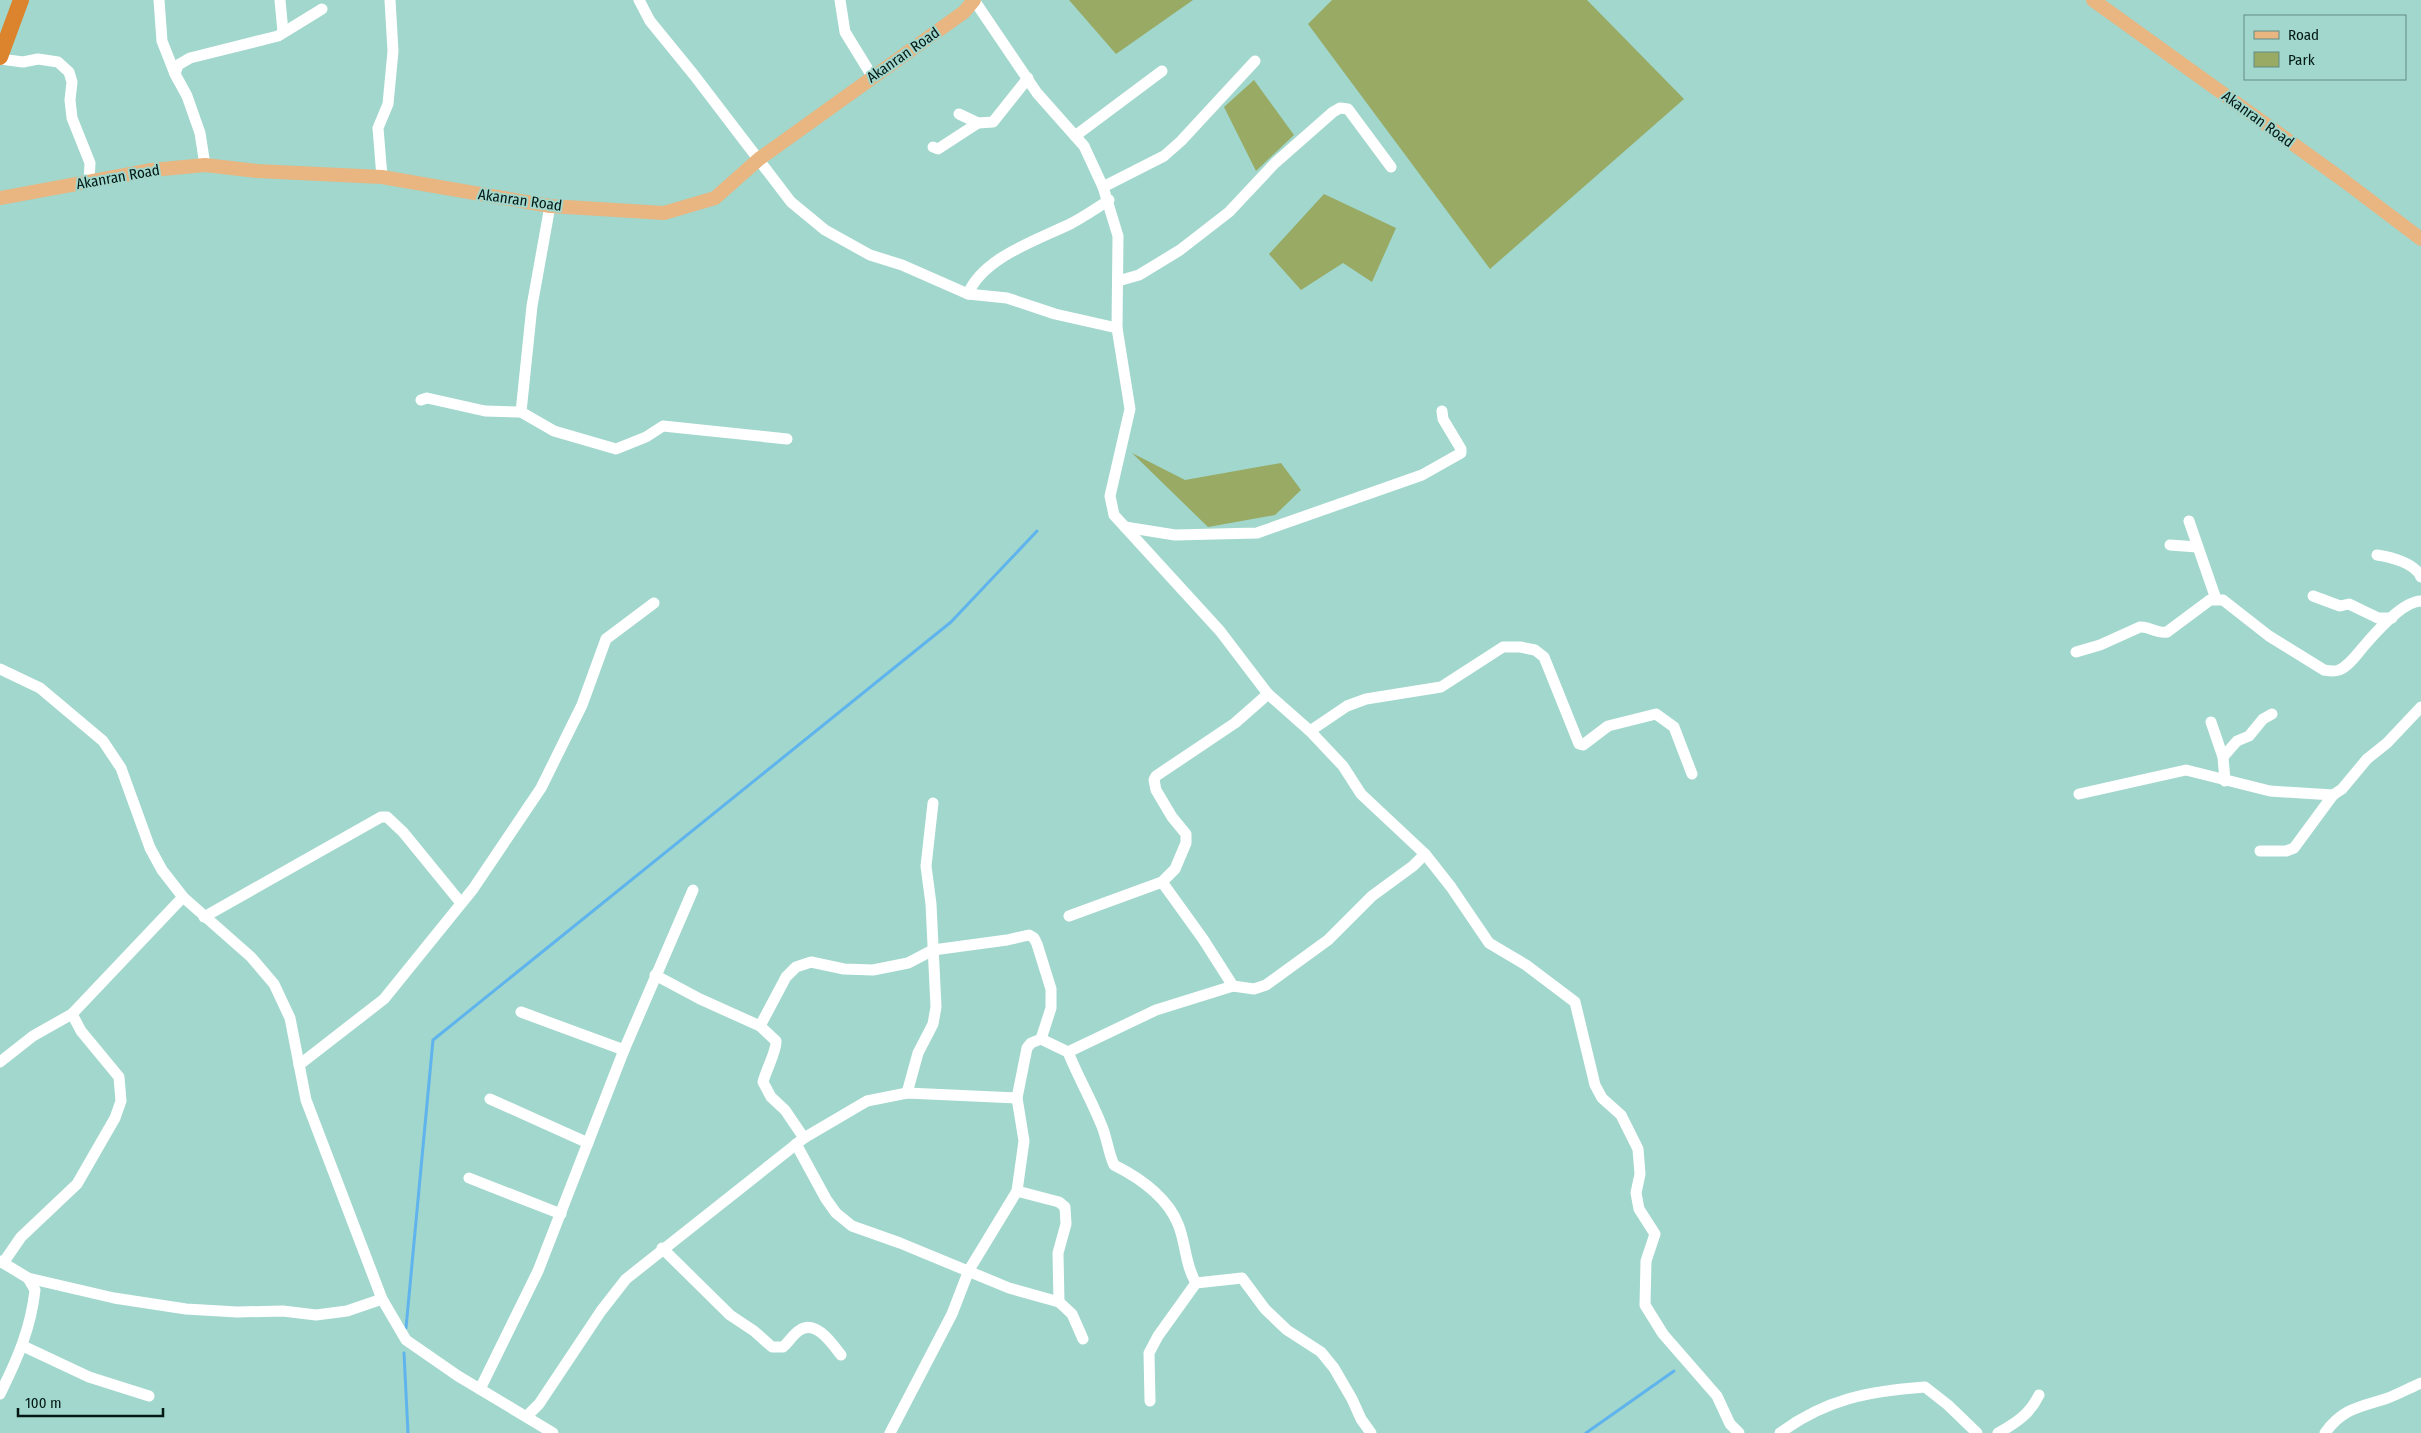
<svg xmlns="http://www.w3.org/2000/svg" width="2421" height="1433" font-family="'Fira Sans Condensed',sans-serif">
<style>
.green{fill:#98aa64}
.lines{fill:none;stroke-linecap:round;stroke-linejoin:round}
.stream{stroke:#5fb4ed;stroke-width:3}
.minor{stroke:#fff;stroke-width:11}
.major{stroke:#e9b581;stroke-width:14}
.highway{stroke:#db842d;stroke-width:16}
.labels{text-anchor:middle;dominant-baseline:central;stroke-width:4;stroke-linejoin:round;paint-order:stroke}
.street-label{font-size:15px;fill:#031815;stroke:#a1d7cc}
</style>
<rect width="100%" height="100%" fill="#a1d7cc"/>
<g class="green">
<polygon points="1069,0 1193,0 1116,54"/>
<polygon points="1332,0 1587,0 1684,99 1490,269 1308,24"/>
<polygon points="1254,80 1294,135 1256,171 1224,107"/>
<polygon points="1324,194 1396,228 1372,282 1343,263 1301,290 1269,254"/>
<polygon points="1132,453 1185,480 1281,463 1301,490 1275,515 1208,527"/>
</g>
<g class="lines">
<g class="stream">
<polyline points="406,1328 433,1040 951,622 1037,531"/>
<polyline points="404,1353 408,1433"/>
<polyline points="1586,1433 1674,1371"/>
</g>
<g class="minor">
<polyline points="159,0 162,41 175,74 187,96 200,133 205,165"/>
<polyline points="280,0 283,32"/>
<polyline points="639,0 650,21 694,75 791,202 825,230 870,255 902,265 968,294"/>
<polyline points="840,0 845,32 872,76"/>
<polyline points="974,0 1037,93 1084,146 1103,187 1118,236 1117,328 1130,409 1110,496 1114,515 1220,631 1268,694 1310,731 1343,766 1361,794 1425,854 1451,887 1489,943 1526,965 1575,1002 1595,1085 1602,1098 1621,1115 1638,1149 1640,1174 1636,1193 1639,1209 1655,1234 1646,1261 1645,1305 1663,1334 1717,1396 1730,1424 1739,1433"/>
<polyline points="0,59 23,62 38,59 58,62 69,72 72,82 70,100 72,118 90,163 89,182"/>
<polyline points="175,74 178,65 190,58 278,36 322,9"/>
<polyline points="959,114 978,123 993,122 1028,78"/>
<polyline points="1075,136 1162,71"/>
<polyline points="933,147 938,149 978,123"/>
<polyline points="382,177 378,128 388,104 393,51 390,0"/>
<polyline points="1103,187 1164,156 1181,141 1255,61"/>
<path d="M 1109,200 C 1097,208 1085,216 1072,223 C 1038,240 983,257 968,294 L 1007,298 L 1055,314 L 1117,328"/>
<polyline points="1118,281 1139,275 1180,250 1229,212 1275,163 1333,112 1340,108 1348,109 1391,167"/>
<polyline points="421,400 427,398 485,411 521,412 554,431 616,449 646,437 663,426 787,439"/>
<polyline points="521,412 532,306 550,206"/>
<polyline points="2189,521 2216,599"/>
<polyline points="1125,527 1175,535 1257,533 1422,475 1461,453 1461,449 1443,419 1442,411"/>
<polyline points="2170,545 2197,547"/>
<path d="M 2377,555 C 2391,557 2415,563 2421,577"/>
<polyline points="2313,596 2340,606 2349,604 2378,618 2392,618"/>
<path d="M 2076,652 L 2100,645 L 2140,627 C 2149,626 2157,634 2167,632 L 2210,600 L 2223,600 L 2269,636 L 2324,670 C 2329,671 2334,672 2339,670 C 2349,666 2357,654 2364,646 C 2376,632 2403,601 2421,601"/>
<polyline points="0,669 40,688 103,741 121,768 150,848 162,870 183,897 251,957 274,984 290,1018 306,1100 382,1299 406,1340 458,1376 553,1433"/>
<polyline points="2211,722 2223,757 2225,781"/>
<polyline points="1310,731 1347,706 1366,699 1441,687 1503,647 1520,647 1535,650 1544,657 1579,744 1583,745 1608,726 1656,714 1674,727 1692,774"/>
<polyline points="2223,757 2237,741 2249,736 2263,719 2272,714"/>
<polyline points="2079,794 2186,770 2270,791 2333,795 2342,789 2367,759 2387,743 2421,707"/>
<polyline points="2260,851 2286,851 2294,848 2333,795"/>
<polyline points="1162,882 1203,939 1233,986"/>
<polyline points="1069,916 1162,882 1175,869 1186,843 1186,834 1172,817 1156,790 1154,780 1156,776 1235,723 1268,694"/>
<polyline points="204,917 381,817 387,817 403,832 461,903"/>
<path d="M 655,975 L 700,999 L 760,1026 L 776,1041 C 777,1050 766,1070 763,1082 L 771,1097 L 785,1110 L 804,1138"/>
<polyline points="521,1012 624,1050"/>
<polyline points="760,1026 786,977 796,967 811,962 844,969 873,970 908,963 933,950 1007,940 1029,935 1034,938 1037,944 1051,989 1051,1008 1041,1039"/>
<path d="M 1068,1052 C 1078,1077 1091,1099 1101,1124 C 1107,1137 1108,1152 1114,1165 C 1140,1178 1167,1197 1178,1224 C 1186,1243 1185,1265 1196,1283 L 1242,1278 L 1265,1309 L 1287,1330 L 1321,1352 L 1334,1368 L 1352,1399 L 1361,1419 L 1371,1433"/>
<polyline points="0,1062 33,1036 72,1014"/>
<polyline points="299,1065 384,999 473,889 541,788 582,705 606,639 654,603"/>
<polyline points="907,1093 918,1053 933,1024 936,1007 931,904 926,866 933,803"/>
<polyline points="490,1099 588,1143"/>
<polyline points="796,1144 826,1199 836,1213 852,1226 900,1243 1009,1288 1059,1302 1072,1314 1083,1339"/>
<polyline points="469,1178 561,1214"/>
<polyline points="1017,1191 1059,1202 1065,1207 1066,1224 1058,1253 1059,1302"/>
<path d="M 662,1248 L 730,1315 L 754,1331 L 772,1347 L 783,1347 C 789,1342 793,1334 800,1330 C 816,1319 833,1345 841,1355"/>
<path d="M 0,1261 L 28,1278 L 35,1290 C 31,1328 17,1360 0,1394"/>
<polyline points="3,1263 21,1237 77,1184 115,1118 121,1101 119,1077 81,1031 72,1014 183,897"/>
<polyline points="28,1278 114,1298 186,1309 237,1312 283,1311 316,1315 347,1311 382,1299"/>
<polyline points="23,1346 89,1377 149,1396"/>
<polyline points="480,1389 538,1271 624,1050 693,890"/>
<polyline points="1150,1401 1149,1353 1158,1336 1196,1283"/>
<polyline points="527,1416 539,1404 601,1311 626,1279 804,1138 867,1101 907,1093 1017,1098 1027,1048 1031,1043 1041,1039 1068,1052 1156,1010 1233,986 1254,989 1266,985 1328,940 1372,896 1413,866 1425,854"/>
<polyline points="890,1433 952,1314 969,1270 1017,1191 1024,1141 1017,1098"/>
<path d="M 1780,1433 C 1826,1399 1869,1391 1925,1387 L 1948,1405 L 1977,1433"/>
<path d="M 1998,1433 C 2016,1423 2030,1414 2039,1395"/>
<path d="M 2325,1433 C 2342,1409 2359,1407 2385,1399 C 2397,1395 2409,1388 2421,1383"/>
</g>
<g class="major">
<polyline points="2093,0 2343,180 2421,239"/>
<polyline points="0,198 152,170 205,165 257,171 382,177 550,206 664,213 715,198 759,159 964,12 974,0"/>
</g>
<polyline class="highway" points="0,57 21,0"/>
</g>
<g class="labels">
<g class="street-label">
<text transform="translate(903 55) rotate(-35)">Akanran Road</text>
<text transform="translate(2258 119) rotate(36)">Akanran Road</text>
<text transform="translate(118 177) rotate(-10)">Akanran Road</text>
<text transform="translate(520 200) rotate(8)">Akanran Road</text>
</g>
</g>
<rect x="2244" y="15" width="162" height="65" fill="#a1d7cc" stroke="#628b83"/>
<rect x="2254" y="31" width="25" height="8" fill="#e9b581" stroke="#628b83"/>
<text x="2288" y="40" font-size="15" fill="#031815">Road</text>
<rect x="2254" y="52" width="25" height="15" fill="#98aa64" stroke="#628b83"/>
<text x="2288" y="65" font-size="15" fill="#031815">Park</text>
<path d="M18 1408v8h145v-8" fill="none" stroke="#031815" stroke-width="2.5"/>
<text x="25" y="1408" font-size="15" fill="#031815" stroke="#a1d7cc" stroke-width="4" paint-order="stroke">100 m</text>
</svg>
